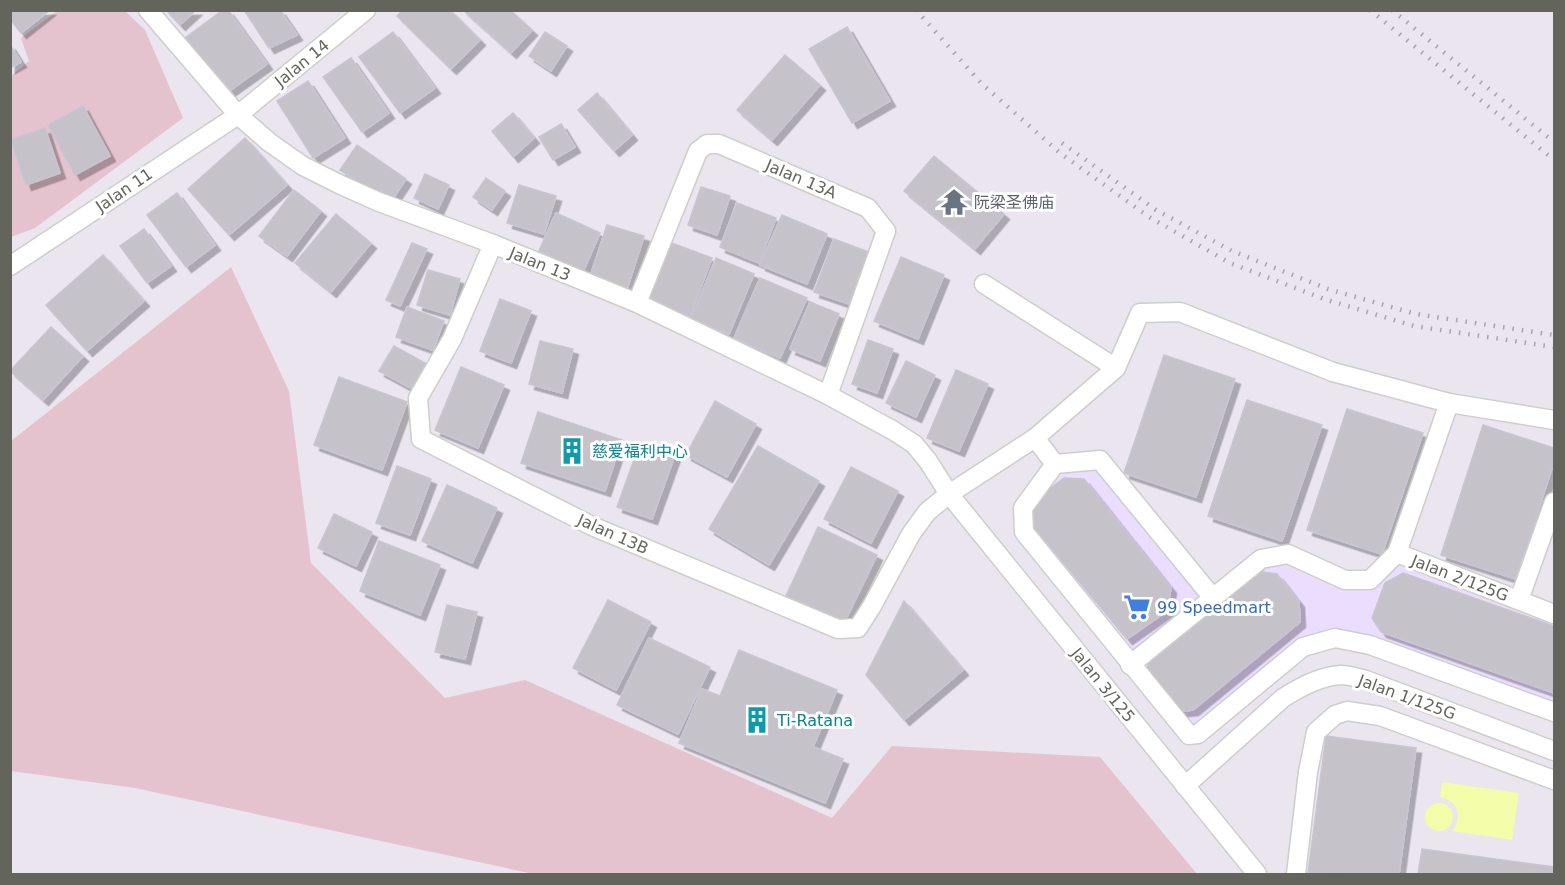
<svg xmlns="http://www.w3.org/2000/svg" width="1565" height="885" font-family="'DejaVu Sans','Noto Sans SC',sans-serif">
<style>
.commercial{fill:#ebddfd}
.green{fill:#e5c3ce}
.water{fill:#f3fca8}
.building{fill:#c5c2ca;stroke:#c9c4d3;stroke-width:1.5;filter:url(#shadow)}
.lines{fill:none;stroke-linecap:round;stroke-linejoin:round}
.minor-casing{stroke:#cdcfc9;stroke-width:21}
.minor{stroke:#fff;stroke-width:18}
.rail{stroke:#a5a6a3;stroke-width:4.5;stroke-dasharray:1.5 8;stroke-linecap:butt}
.labels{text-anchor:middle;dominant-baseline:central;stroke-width:6;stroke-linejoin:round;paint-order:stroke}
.street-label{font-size:16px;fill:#63655d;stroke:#fff}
.worship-label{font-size:16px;fill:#5b616d;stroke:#fff;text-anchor:start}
.culture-label{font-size:16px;fill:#0d838f;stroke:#fff;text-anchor:start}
.shop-label{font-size:16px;fill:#366cbe;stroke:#fff;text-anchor:start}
</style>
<defs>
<filter id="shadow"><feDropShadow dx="5.5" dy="5.5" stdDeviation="0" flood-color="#0004"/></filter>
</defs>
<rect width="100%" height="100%" fill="#eae5ef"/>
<polygon class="commercial" points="1097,469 1209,605 1262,564 1288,561 1344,587 1398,562 1554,622 1554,704 1335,632 1193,730 1028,530 1055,472"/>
<g class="green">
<polygon points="57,11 125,11 145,30 183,118 35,228 11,237 11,76 29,61 21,38"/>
<polygon points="231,267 289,391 311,563 445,698 525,680 832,818 892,746 1100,757 1197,874 534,874 135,788 11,771 11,441"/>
</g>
<g class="water">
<path d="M 1442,782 L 1519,793 L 1512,840 L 1452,831 C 1463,816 1458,801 1440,797 Z"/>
<circle cx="1439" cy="817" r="14"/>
</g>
<g class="building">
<polygon points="10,10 50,10 21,33 10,19"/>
<polygon points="166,10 196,10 180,25"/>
<polygon points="223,10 228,10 267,64 225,94 185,38"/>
<polygon points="244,10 280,10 297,35 269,48"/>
<polygon points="403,10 450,10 480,40 451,69 397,16"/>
<polygon points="463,10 510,10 532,30 511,53"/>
<polygon points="847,27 890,101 852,123 809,49"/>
<polygon points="393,32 435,88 400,113 359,57"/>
<polygon points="545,32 567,46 551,71 529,56"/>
<polygon points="10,45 21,62 10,68"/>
<polygon points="785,55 820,85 772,140 737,110"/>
<polygon points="351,58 389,113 362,132 323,77"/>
<polygon points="308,81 345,138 313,158 277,101"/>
<polygon points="597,93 632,135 614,151 578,110"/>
<polygon points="83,106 110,156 75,175 48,125"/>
<polygon points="513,113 534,138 513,157 492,131"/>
<polygon points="561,124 575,147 553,160 539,137"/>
<polygon points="45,128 60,173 26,185 11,140"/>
<polygon points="245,138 287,185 229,235 188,189"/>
<polygon points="357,145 406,179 390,203 340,170"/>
<polygon points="934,156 1004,214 975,249 904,191"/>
<polygon points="425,174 449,185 438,209 414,198"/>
<polygon points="486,178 505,191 492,210 473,197"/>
<polygon points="519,185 556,196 544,234 507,223"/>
<polygon points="701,187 730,196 717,235 688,225"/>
<polygon points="294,190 321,211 287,256 259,236"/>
<polygon points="177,193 215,245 186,267 147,215"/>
<polygon points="737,203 776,218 759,263 720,247"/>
<polygon points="556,213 600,233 582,274 538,253"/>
<polygon points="336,214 371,243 331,292 295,263"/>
<polygon points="782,215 827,234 807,284 760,265"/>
<polygon points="607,225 644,236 627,289 590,277"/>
<polygon points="144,229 171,266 147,283 120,246"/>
<polygon points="834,239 871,253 852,305 814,292"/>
<polygon points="669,242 712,258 690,316 647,301"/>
<polygon points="412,243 427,249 400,306 386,300"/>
<polygon points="103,255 144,301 87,351 46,305"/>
<polygon points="901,257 944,275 918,339 874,321"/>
<polygon points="716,258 754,274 729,334 691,319"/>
<polygon points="428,270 460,279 450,315 417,305"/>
<polygon points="760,278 807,298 780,358 734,338"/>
<polygon points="500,299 531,311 511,363 480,351"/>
<polygon points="810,302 839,314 820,361 790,349"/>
<polygon points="407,307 444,321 433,350 396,337"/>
<polygon points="51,327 83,356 43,400 10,371"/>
<polygon points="868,340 893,349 877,393 852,384"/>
<polygon points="540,341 573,349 562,393 529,384"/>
<polygon points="394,346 432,367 418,392 379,371"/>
<polygon points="1164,355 1235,379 1196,497 1124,473"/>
<polygon points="906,361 935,375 916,417 886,403"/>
<polygon points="461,367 504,385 478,448 435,430"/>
<polygon points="956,370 988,384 959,451 927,438"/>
<polygon points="339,377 407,402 382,470 314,445"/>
<polygon points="1247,400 1322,425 1282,541 1208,516"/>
<polygon points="715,401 756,424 727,477 686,455"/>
<polygon points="1347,409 1423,433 1382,554 1307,530"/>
<polygon points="538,412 622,440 605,491 521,463"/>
<polygon points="1483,425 1554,448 1554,462 1516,579 1441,555"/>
<polygon points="640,443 675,455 652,519 617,507"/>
<polygon points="758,446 819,481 769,565 709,529"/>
<polygon points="397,466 431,479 410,535 376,523"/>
<polygon points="851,467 898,491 871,543 824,519"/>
<polygon points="1064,478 1084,479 1171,588 1167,611 1127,639 1030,523 1031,503"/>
<polygon points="447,485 497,508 472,563 422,541"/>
<polygon points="334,514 372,532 356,566 318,548"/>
<polygon points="818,527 877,555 844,623 786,596"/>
<polygon points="379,541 440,565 420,615 360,591"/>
<polygon points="1257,571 1277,574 1299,602 1300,622 1193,710 1174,712 1146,675 1150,654"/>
<polygon points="1403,573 1554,626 1554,693 1381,632 1372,618 1385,583"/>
<polygon points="608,600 651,622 616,690 573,668"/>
<polygon points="904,601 963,670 904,720 866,675"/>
<polygon points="447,605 477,612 465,659 435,652"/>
<polygon points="649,638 710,667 678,734 617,705"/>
<polygon points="739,650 837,690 813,747 843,759 825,803 679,743 702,689 720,696"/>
<polygon points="1326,736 1416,748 1399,874 1308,873"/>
<polygon points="1422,849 1554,867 1554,874 1418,874"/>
</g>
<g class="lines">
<defs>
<g id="minor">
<polyline points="148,10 238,115 269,142 303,166 341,185 379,202 493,244 637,303 828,395 894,431 914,444 928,461 949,494 1257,874"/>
<polyline points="493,244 452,339 418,398 421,439 592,526 838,629 858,628 872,606 911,534 927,512 949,494 1035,438 1116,368 1140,313 1180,312 1333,372 1449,403 1554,420"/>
<polyline points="10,266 238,115 366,10"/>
<polyline points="984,284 1116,368"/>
<polyline points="637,303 698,151 707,144 719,144 868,208 886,231 828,395"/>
<polyline points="1035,438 1055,464 1100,460 1213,598"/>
<polyline points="1055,464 1023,508 1024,532 1189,735 1198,734 1303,647 1335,638 1370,645 1554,712"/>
<polyline points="1397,553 1449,403"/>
<polyline points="1519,600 1554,502"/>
<polyline points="1130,665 1261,559 1288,554 1345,580 1370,580 1397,553 1554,614"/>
<path d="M 1185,786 L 1283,698 C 1300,687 1320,676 1341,675 C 1349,675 1358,678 1366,680 L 1554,751"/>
<polyline points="1296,874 1308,772 1316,732 1335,715 1347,711 1380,716 1554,780"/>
</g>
</defs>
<use href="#minor" class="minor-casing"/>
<use href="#minor" class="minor"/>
<g class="rail">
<polyline points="916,10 981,83 1060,153 1149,217 1230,263 1324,299 1414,326 1554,347"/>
<polyline points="1370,10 1554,160"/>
<polyline points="1392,10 1554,142"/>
<polyline points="1062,143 1156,210 1232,251 1328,289 1416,314 1554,335"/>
</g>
</g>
<defs>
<symbol id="temple-bare" viewBox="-9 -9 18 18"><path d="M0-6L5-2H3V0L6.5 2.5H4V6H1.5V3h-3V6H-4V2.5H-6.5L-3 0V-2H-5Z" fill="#6b7280" stroke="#fff" stroke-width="2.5" paint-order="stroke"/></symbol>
<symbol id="building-bare" viewBox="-9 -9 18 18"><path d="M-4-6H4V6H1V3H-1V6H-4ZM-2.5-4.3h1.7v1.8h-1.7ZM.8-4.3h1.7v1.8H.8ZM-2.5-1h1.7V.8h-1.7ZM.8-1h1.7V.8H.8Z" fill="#0f9aa8" stroke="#fff" stroke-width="2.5" paint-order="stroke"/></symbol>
<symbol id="supermarket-bare" viewBox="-9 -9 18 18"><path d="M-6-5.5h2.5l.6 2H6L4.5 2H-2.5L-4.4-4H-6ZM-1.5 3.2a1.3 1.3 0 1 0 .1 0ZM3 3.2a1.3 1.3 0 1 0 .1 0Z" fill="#3f7fe0" stroke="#fff" stroke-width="2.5" paint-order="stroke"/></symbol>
</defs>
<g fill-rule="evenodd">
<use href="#temple-bare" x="935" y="183" width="38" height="38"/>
<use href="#building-bare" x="553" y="432" width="38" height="38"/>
<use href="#supermarket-bare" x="1118" y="588" width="38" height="38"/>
<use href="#building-bare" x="738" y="701" width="38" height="38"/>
</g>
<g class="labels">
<g class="street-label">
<text transform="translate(302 63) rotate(-39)">Jalan 14</text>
<text transform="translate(801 179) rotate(23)">Jalan 13A</text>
<text transform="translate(124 190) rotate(-34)">Jalan 11</text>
<text transform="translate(540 264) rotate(22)">Jalan 13</text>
<text transform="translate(613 534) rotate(24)">Jalan 13B</text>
<text transform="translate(1460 578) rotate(21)">Jalan 2/125G</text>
<text transform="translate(1103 685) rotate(51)">Jalan 3/125</text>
<text transform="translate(1407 697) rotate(20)">Jalan 1/125G</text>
</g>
<g class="worship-label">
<text x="974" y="202">阮梁圣佛庙</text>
</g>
<g class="culture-label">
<text x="592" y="451">慈爱福利中心</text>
<text x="777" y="720">Ti-Ratana</text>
</g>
<g class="shop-label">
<text x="1157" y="607">99 Speedmart</text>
</g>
</g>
<rect width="1565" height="885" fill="none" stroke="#63655d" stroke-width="24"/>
</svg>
